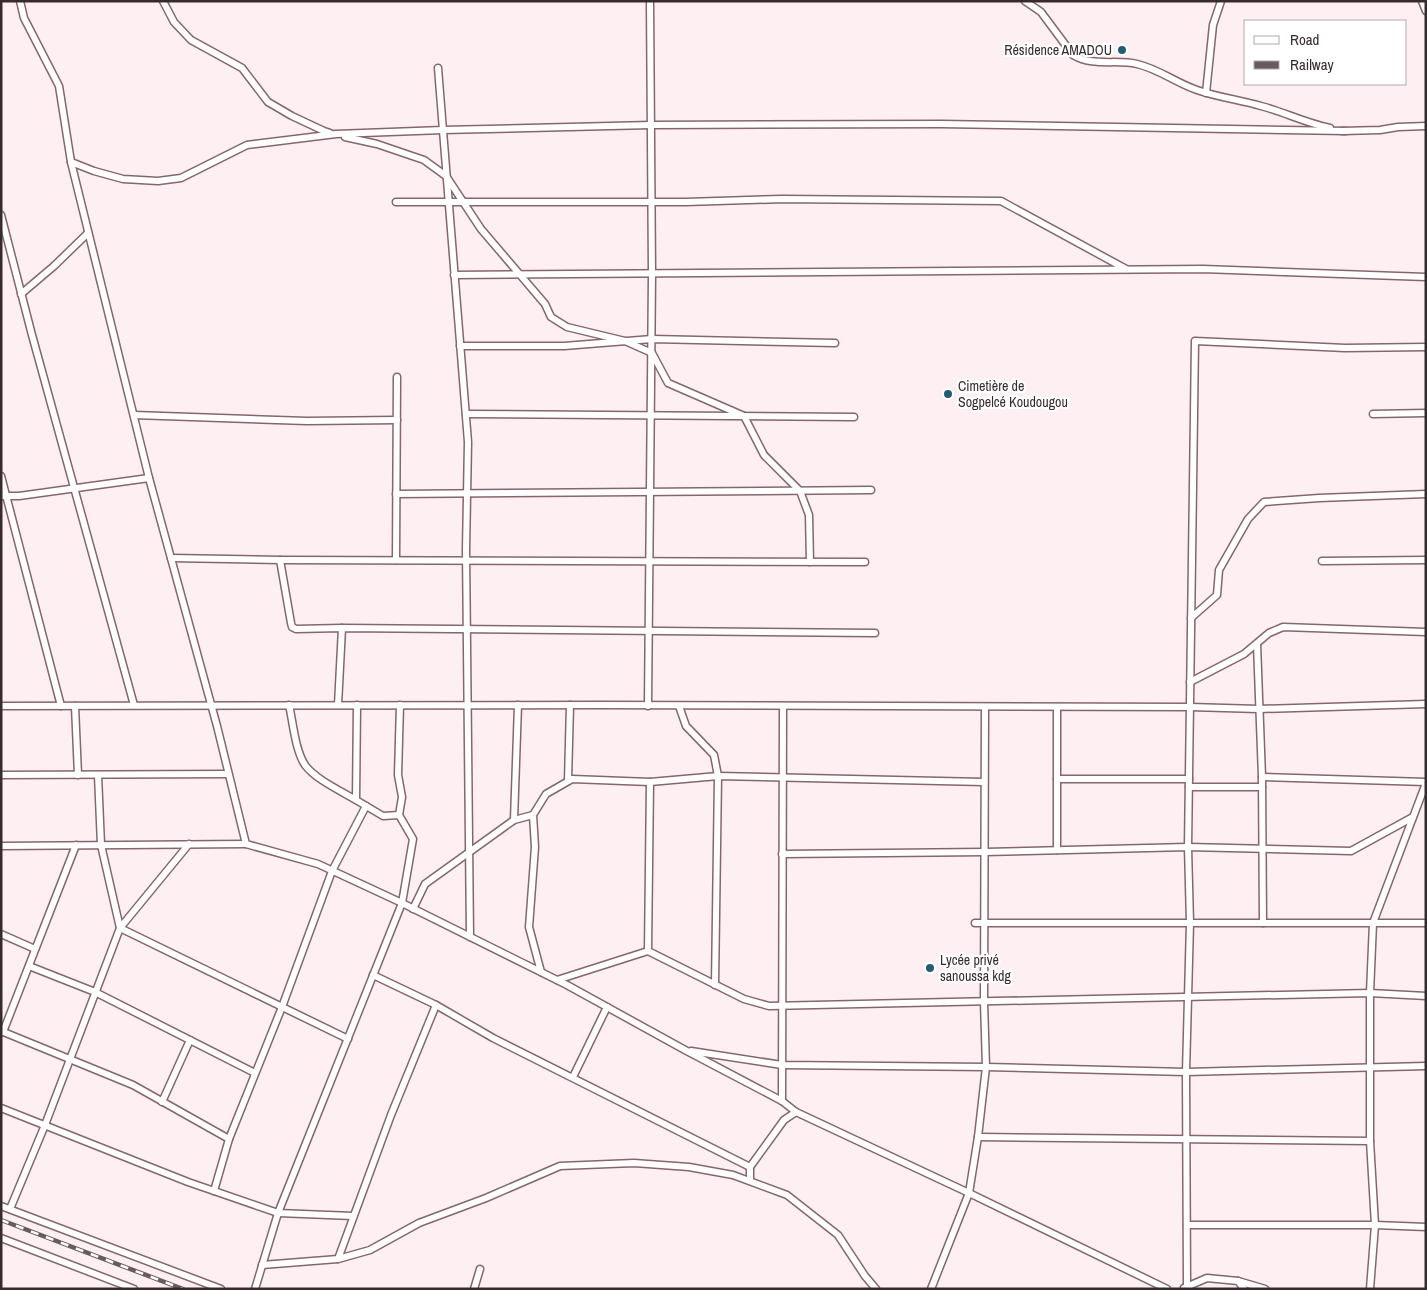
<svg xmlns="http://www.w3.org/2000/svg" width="1427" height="1290" font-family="'Archivo Narrow',sans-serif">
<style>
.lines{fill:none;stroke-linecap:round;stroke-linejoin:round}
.minor-casing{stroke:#85666c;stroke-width:9}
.minor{stroke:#fff;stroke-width:6}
.rail-casing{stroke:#685a5d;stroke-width:4.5}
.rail{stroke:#fff;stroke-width:2.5;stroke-dasharray:8;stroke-linecap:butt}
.poi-dot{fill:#205e75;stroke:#fff;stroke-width:2}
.labels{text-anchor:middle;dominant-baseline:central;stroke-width:4.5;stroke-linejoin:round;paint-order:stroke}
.poi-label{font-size:14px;fill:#382b2e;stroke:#fff;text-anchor:start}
</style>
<rect width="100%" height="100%" fill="#feeff2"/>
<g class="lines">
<defs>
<g id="minor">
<polyline points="20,1 24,18 59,86 71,162 149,478"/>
<polyline points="163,1 174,22 191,40 242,68 268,102 292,116 324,131 330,133"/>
<path d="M 1025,1 L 1041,12 L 1073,55 C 1092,67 1117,59 1137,64 C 1159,69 1176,83 1197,90 C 1217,97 1240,100 1261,106 C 1284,112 1306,123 1330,128"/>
<polyline points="1422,1 1426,11"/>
<polyline points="438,68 468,442 466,550 470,937"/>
<polyline points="1206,93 1213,25 1221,1"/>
<polyline points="1342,131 1380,130 1398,127 1426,126"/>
<polyline points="345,137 377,144 424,160 446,176 481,229 545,304 551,317 567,327 625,341 652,353 668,383 744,416 764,455 800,491 809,515 810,562"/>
<polyline points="71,162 94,171 123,179 158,181 181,178 247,145 336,134 443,130 651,125 941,124 1346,131"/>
<polyline points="396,202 686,202 782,199 1001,201 1126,269"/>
<polyline points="1,215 32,335 134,705"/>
<polyline points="454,275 1203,269 1426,277"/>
<polyline points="21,294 54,266 88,233"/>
<polyline points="460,346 564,346 652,339 835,343"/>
<polyline points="466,414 854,417"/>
<polyline points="1373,414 1426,413"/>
<polyline points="134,415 307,421 397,420"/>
<polyline points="1,476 61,706"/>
<polyline points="396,494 871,490"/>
<polyline points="1,496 19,496 149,478 217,726 246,844 318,864 402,903 567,985 685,1050 782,1101 796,1112 969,1193 1167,1289"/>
<polyline points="171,558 280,560 291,623 292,627 296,629 342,628 875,633"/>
<polyline points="280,560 865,562"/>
<polyline points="396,560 397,377"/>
<polyline points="1322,561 1426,560"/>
<polyline points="1191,618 1217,595 1219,570 1248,519 1264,502 1319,498 1426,494"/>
<polyline points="1257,644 1262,777 1263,923"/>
<polyline points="1190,682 1244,654 1269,633 1283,627 1426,632"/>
<path d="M 289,705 C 293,722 295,750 305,765 C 315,779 341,791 356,800"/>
<polyline points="338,705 342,628"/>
<polyline points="357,705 356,800 383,816 399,815"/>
<path d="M 1,706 C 397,703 794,706 1190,707 L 1259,709 L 1426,704"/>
<polyline points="75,706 78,775"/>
<polyline points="648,706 652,274 650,2"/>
<polyline points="679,706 686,726 714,755 718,776 715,985"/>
<polyline points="1057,707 1057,850"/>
<polyline points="1,775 228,774"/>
<polyline points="98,775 101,845 120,928 348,1039"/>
<polyline points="1262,777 1426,782"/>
<polyline points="1057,779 1189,779"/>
<polyline points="568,781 570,705"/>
<polyline points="650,782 648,951 744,999 769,1006 1370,993 1426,996"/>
<polyline points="1189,787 1262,787"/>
<polyline points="514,820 518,705"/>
<polyline points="1,846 246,844"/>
<polyline points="782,854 985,852 1188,847 1351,851 1413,817"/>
<polyline points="413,909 425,884 514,820 533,815"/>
<polyline points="975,923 1426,923"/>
<polyline points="1,934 35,949"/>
<polyline points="29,966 95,992 255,1073"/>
<polyline points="541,972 529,927 535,847 533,815 546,794 572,779 650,782 718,776 984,782"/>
<polyline points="373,975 436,1005 493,1038 750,1167"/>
<polyline points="557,980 648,951"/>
<polyline points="1,1031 133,1085 229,1139 214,1191"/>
<polyline points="3,1032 76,845"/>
<polyline points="691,1051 782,1065 986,1067 1186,1072 1426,1066"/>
<polyline points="573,1077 607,1007"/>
<polyline points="782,1101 783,706"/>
<polyline points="162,1102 190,1040"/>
<polyline points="1,1108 188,1182 278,1213 353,1216"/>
<polyline points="978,1137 1370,1141"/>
<polyline points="229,1139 282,1007 332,871 366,806"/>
<polyline points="750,1180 750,1167 784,1120 796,1112"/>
<polyline points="1,1206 221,1289"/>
<polyline points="10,1209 45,1125 120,928 189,844"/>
<polyline points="1187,1225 1375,1225 1426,1227"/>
<polyline points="1,1238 134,1289"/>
<polyline points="338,1259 391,1115 436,1005"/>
<polyline points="262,1265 338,1259 370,1250 419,1223 486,1198 560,1166 634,1163 689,1167 733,1175 787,1195 838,1235 865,1276 876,1289"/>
<polyline points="1238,1281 1265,1289"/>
<polyline points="1187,1287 1186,1072 1190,923 1188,847 1195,341 1345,348 1426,347"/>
<polyline points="1184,1288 1207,1278 1238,1281 1244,1289"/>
<polyline points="255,1289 278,1213 402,903 413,839 399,815 402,797 398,775 400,705"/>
<polyline points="474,1289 480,1269"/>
<polyline points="931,1289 969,1193 978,1137 986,1067 984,1002 985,707"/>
<polyline points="1370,1289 1375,1225 1370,1141 1370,993 1373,923 1426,783"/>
</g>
</defs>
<use href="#minor" class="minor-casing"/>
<use href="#minor" class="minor"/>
<defs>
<polyline id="rail" points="1,1220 183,1289"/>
</defs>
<use href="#rail" class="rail-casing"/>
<use href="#rail" class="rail"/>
</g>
<g class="poi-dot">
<circle cx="1122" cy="50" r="5"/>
<circle cx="948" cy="394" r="5"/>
<circle cx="930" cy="968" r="5"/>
</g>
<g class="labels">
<g class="poi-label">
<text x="1112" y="50" text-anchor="end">Résidence AMADOU</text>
<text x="958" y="386">Cimetière de<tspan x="958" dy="16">Sogpelcé Koudougou</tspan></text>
<text x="940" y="960">Lycée privé<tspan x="940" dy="16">sanoussa kdg</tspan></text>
</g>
</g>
<rect width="1427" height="1290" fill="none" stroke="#382b2e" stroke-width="5"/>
<rect x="1244" y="20" width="162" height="65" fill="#ffffff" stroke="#afaaab"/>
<rect x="1254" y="36" width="25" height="8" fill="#ffffff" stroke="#afaaab"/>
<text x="1290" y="45" font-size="15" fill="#382b2e">Road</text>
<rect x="1254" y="61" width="25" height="8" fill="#685a5d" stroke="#afaaab"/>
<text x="1290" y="70" font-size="15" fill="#382b2e">Railway</text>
</svg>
